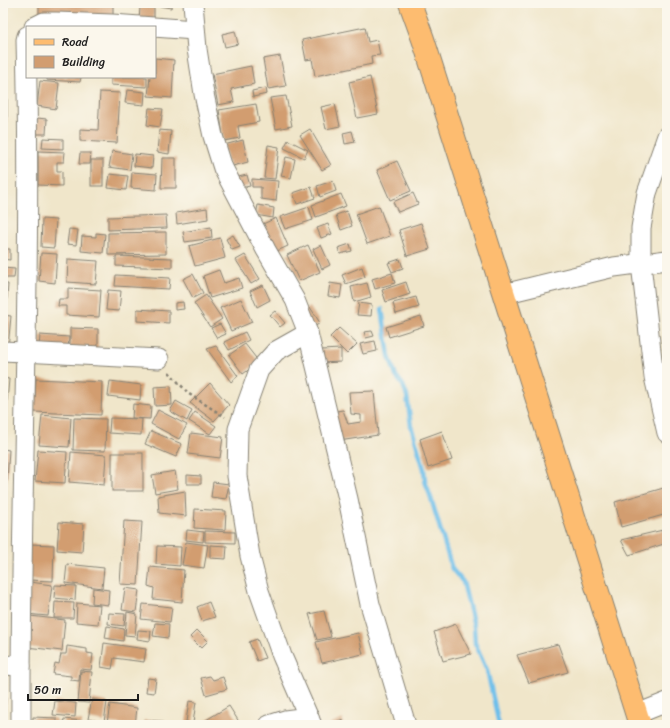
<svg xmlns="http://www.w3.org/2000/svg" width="670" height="728" font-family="Sriracha,sans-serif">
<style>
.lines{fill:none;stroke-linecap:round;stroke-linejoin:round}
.stream{stroke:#6ebfea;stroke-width:4.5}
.building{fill:#d29d70}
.minor-casing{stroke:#868173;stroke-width:21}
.major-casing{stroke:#868173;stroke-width:24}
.path{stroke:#868173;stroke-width:2.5;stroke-dasharray:3 3;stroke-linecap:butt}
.minor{stroke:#fff;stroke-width:19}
.major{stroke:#fdbc70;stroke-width:22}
</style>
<rect width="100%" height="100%" fill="#fbf7ec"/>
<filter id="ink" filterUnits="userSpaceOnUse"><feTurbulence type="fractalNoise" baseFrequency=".025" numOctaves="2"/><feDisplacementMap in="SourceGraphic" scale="8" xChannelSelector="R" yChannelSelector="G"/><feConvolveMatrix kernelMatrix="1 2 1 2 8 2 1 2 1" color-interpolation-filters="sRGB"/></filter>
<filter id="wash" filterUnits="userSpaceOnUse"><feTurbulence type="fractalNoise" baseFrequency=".012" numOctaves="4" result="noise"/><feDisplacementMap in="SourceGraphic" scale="16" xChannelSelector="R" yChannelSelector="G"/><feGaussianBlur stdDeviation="0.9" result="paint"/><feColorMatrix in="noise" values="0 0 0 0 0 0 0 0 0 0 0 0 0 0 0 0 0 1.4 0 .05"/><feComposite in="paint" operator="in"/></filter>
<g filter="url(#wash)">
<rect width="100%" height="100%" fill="#f0e6ca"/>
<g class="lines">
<polyline class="stream" points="382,309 389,356 396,376 403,385 407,396 411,426 424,469 425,481 431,498 452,569 463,582 474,626 475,643 487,670 499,725"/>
</g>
<g id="blocks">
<g class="building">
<polygon points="39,3 113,3 113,21 39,22"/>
<polygon points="140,3 172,3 171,8"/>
<polygon points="140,7 154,8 154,22 139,21"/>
<polygon points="365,27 368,42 377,40 380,55 371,56 372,64 315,76 312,59 306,60 302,40"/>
<polygon points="235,31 238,44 225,47 222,34"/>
<polygon points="280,56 286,86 268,89 263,59"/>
<polygon points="155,58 174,60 172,98 148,96 150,77 155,77"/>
<polygon points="251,66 254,84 231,89 234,102 218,105 212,74"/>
<polygon points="47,77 81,77 80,82 47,80"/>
<polygon points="111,77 147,77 147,87 111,85"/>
<polygon points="370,77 378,114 357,118 349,82"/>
<polygon points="40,81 59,83 56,109 37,106"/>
<polygon points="266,88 267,94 253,97 252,91"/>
<polygon points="127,90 145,92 144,105 125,103"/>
<rect x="3" y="92" width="4" height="43"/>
<polygon points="100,92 120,93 117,143 80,141 80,129 98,130"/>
<polygon points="286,96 292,126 276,129 270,98"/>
<polygon points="256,104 259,122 238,126 240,138 224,141 219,110"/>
<polygon points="335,104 340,126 326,129 321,107"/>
<polygon points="149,108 163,109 160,127 147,125"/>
<polygon points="37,118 47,119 46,134 36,134"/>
<polygon points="310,129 331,165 322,170 300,135"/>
<polygon points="159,130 171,131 169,154 157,152"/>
<polygon points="352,131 355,142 345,144 343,133"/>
<polygon points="43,138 63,139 63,149 42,148"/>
<polygon points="243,140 248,162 229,167 224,145"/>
<polygon points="288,140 308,150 304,158 284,148"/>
<polygon points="268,145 279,147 275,179 264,178"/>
<polygon points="38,151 65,152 64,162 57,162 57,171 62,171 62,186 38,185"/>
<polygon points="112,151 132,154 130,170 109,167"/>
<polygon points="80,153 91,153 90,164 79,164"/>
<polygon points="135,154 153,156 152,168 134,166"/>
<rect x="3" y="156" width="4" height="27"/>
<polygon points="286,157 295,159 291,178 281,176"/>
<polygon points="162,158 176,158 176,188 161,188"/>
<rect x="91" y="160" width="12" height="26"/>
<polygon points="397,161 411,191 390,200 377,170"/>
<polygon points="132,172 157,174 156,190 131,188"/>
<polygon points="110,174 128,176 126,190 108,188"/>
<polygon points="247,175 250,186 236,189 234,178"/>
<polygon points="252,179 278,181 276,201 261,199 261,187 252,187"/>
<polygon points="333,181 336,191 320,197 317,186"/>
<polygon points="311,187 315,198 297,204 293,193"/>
<polygon points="413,193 418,204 398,212 393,202"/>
<polygon points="341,194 346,206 316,217 312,205"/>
<polygon points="258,205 274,208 273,218 256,215"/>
<polygon points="379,206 390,236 367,244 356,214"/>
<polygon points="309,207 313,220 285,229 280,217"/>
<polygon points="207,208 208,219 177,224 176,213"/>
<polygon points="347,211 352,226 341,230 336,215"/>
<polygon points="166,215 167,228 108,230 108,217"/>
<polygon points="276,218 288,246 264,257 252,229"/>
<polygon points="42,219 56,220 54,248 41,247"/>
<polygon points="421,223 430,249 407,256 399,230"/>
<polygon points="328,224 332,234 321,238 317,228"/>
<polygon points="211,227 212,238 185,242 183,232"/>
<polygon points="69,229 78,230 76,245 67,244"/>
<polygon points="166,232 166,254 108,255 108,233"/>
<polygon points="96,233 105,234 103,253 81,251 82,236 96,237"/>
<polygon points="233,235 240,247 232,250 226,239"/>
<polygon points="220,238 225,258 195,266 189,246"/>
<polygon points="350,244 352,251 340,254 338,248"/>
<polygon points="308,245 320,272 299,281 287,255"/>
<polygon points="321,245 330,265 322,269 313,249"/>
<polygon points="3,249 10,249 10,260 3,259"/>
<polygon points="41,253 57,254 55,283 39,281"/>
<polygon points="245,255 260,279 251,284 236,260"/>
<polygon points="116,256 172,258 172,268 116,266"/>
<polygon points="68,259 98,261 96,284 67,282"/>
<polygon points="400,259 403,268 392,272 388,263"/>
<polygon points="362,267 365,277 346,284 342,275"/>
<polygon points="3,268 15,269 14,278 3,278"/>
<polygon points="219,270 224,283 239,278 242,288 210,298 203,276"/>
<polygon points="392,273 395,283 375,289 372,279"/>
<polygon points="193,274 203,293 193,298 183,279"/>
<polygon points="116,275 170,278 169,289 115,286"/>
<polygon points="406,282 410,294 386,302 382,290"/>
<polygon points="330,283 342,285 340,298 328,296"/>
<polygon points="367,283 371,297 354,302 351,287"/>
<polygon points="3,284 8,284 6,313 3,312"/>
<polygon points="263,285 270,300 257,307 250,291"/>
<polygon points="68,288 101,290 99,317 66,315 66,306 58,306 59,299 68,299"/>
<polygon points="108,290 121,291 119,311 106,310"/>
<polygon points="206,295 222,319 210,327 194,303"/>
<polygon points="416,297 419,307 396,314 393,303"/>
<polygon points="241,299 252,322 231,331 220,308"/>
<polygon points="183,302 184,309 175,310 175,303"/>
<polygon points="359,303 372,305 371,316 357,315"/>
<polygon points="310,307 320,323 311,329 301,312"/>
<polygon points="137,309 169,311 169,323 137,321"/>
<polygon points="275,311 285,323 280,327 270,315"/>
<polygon points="3,315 11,316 8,348 3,347"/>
<polygon points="421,316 424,326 389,337 386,327"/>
<polygon points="220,324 226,334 217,338 211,328"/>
<polygon points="70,328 98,329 98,352 70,351"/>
<polygon points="339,328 357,344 347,354 330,337"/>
<polygon points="372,331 374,336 366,338 364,332"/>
<polygon points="245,332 249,340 229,350 224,342"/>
<polygon points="40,335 69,337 68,350 39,348"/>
<polygon points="375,341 377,351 363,354 360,344"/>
<polygon points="245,344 259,362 243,374 229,355"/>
<polygon points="216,346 238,376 231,382 207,349"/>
<polygon points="341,349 341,362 321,363 321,350"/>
<polygon points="3,378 9,379 6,414 3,414"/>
<polygon points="36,379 102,382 101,415 34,412"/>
<polygon points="110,381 141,385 140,400 108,396"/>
<polygon points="210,383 229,405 214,421 190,403"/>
<polygon points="171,386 172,405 155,406 154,387"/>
<polygon points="374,391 378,435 339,441 330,412 343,410 348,424 361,422 361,415 351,414 349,392"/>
<polygon points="176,401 192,410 187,421 170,411"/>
<polygon points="133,404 151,406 150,419 132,418"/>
<polygon points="158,410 187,425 179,439 151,424"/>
<polygon points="195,412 216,426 210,434 189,421"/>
<polygon points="42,415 71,418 69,447 39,445"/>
<polygon points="3,418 6,419 5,434 3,434"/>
<polygon points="74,418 106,419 105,451 73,450"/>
<polygon points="110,418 142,419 141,435 109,433"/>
<polygon points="151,431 182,444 176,457 145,444"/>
<polygon points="442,431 452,460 428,468 420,439"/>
<polygon points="191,433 223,437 220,458 188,454"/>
<polygon points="3,449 9,450 7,481 3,481"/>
<polygon points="38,450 67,452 65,483 35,481"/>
<polygon points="71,452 106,455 104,485 69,482"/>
<rect x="112" y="453" width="31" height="38"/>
<polygon points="175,471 178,489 155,493 152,475"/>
<polygon points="187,475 201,476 201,484 187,484"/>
<polygon points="213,482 229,484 226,499 211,497"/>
<polygon points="667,487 667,514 621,527 615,502"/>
<polygon points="185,491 186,516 159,513 158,496"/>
<polygon points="195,509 226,511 225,530 194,528"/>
<polygon points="124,521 142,522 138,585 120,584"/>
<polygon points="59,522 84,524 82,552 57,550"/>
<polygon points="667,529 667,543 629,555 621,540"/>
<polygon points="187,530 204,532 203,542 186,540"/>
<polygon points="205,531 235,532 235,543 205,542"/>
<polygon points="186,542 208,545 204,568 182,565"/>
<polygon points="29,544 54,545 53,581 27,580"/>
<polygon points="210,545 227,546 226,559 210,558"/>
<polygon points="157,546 181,547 180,566 156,564"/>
<polygon points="67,564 104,568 102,588 65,583"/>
<polygon points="150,567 184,570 182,602 153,599 154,588 148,586"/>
<polygon points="30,582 52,585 48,616 26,614"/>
<polygon points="55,585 76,586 75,600 54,598"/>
<polygon points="93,588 109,590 108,605 92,603"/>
<polygon points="125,588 139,590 136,612 122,610"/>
<polygon points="55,602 74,603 73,618 54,618"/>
<polygon points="209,602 215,617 202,621 197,607"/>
<polygon points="77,603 100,605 98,624 76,622"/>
<polygon points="143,604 172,607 170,622 141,619"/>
<polygon points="324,611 331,637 317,640 309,614"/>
<polygon points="127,612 137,614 135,636 125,635"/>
<polygon points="109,613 125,614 124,626 108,624"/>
<polygon points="30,616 65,620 62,651 26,647"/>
<polygon points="155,623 169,624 168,638 153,636"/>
<polygon points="456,624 471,654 443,661 434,632"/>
<polygon points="107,626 124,629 123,641 105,638"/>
<polygon points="138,630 151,631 150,641 137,639"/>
<polygon points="197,630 208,641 201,648 190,637"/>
<polygon points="358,633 363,654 322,663 316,642"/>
<polygon points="257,639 265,658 257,661 249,642"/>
<polygon points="104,643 146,649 144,662 114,658 112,669 101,667"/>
<polygon points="558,644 568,672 529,683 517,655"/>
<polygon points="67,646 87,649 87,653 93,654 91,670 80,669 79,681 71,680 71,676 53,674 55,663 59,664 61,654 66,654"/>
<polygon points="81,671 92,672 89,703 78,702"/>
<polygon points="210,676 213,680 223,677 227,689 206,695 201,678"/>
<polygon points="148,678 156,679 154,693 146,692"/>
<polygon points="3,696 6,696 5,716 3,716"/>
<polygon points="92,699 107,702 104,722 88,719"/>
<polygon points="55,701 76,703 75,717 53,715"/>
<polygon points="189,701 196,702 193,723 186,722"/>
<polygon points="110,704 137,708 135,725 107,723"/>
<polygon points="229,706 241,725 198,725"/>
<polygon points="33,717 56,718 56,725 33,725"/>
<polygon points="64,719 82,721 82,725 63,725"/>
<polygon points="343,719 343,725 329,725"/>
<polygon points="144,720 162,721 161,725 144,725"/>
</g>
</g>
</g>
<g filter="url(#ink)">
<use href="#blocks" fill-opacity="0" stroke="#868173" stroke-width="1"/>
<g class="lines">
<defs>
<g id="minor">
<polyline points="193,3 197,49 204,94 213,136 223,168 266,250 295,300 308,333 348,499 370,604 406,725"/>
<polyline points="34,27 44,22 56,22 112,24 195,30"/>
<polyline points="667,136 647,193 641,228 641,264 654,377 667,433"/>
<polyline points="503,294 614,267 667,260"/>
<polyline points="308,333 276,351 259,370 238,429 237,476 250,556 259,591 282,656 312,725"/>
<polyline points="3,351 159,359"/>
<polyline points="3,665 21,666"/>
<polyline points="637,714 667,702"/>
<path d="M 21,725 C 20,497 32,268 26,40 L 27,36"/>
<polyline points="269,725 285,720 309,717"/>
</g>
<polyline id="major" points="410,3 423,39 640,725"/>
</defs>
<use href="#minor" class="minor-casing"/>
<use href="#major" class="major-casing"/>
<polyline class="path" points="169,372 189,394 225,417"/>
<use href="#minor" class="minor"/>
<use href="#major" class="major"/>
</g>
</g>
<rect width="670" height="728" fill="none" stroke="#fbf7ec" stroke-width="16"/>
<rect x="26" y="26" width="130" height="52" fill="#fbf7ec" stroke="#a29f99"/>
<rect x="34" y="39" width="20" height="6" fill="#fdbc70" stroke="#a29f99"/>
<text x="62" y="46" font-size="12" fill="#1c1c1c">Road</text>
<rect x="34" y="56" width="20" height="12" fill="#d29d70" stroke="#a29f99"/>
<text x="62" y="66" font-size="12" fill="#1c1c1c">Building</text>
<path d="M28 694v6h110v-6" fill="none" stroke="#1c1c1c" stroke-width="2"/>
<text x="34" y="694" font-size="12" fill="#1c1c1c" stroke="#fbf7ec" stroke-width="3" paint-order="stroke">50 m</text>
</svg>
